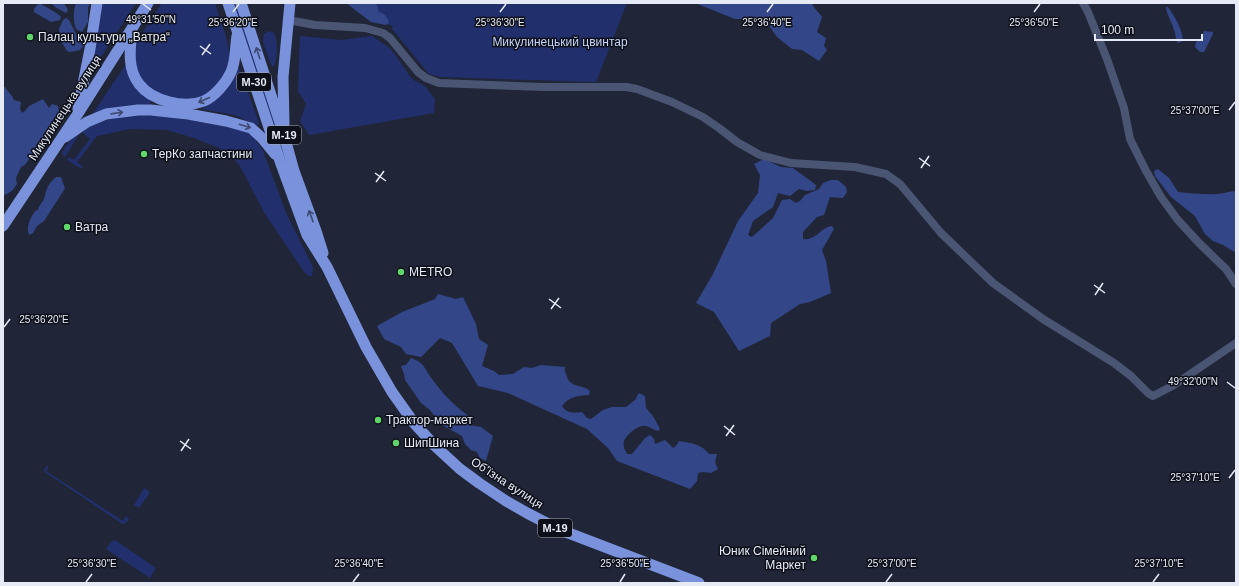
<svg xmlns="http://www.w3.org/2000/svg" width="1239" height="586" font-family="Helvetica,sans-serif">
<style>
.green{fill:#21306d}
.forest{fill:#334688}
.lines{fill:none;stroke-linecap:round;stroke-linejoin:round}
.minor{stroke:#4a5573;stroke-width:8}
.highway{stroke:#7a92dc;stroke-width:11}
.oneway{stroke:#3e4a70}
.ticks{fill:none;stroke:#e5eaf6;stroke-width:1.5}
.poi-dot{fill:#5fd56b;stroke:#0d1018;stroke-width:1.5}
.labels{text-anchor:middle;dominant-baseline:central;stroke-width:3;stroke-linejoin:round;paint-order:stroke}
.shield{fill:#0d1018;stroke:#a4a9b3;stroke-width:1}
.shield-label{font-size:11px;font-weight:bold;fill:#e5eaf6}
.poi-label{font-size:12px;fill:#e5eaf6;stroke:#0d1018;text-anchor:start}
.park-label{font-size:12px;fill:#c6d5fc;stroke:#0d1018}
.street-label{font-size:12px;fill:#e5eaf6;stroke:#0d1018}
.ticks-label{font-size:10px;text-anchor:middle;fill:#e5eaf6;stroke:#0d1018;stroke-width:3;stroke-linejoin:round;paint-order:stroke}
</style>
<rect width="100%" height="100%" fill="#202638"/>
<g class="green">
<polygon points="101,3 136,3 97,63 94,60 94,57"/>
<path d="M 162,3 L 215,3 C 219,17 231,46 230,59 C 230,66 226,72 222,78 C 216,87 210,95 200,98 C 184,102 156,96 145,84 C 139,78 133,59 134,50 C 135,42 156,12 162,3 Z"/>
<polygon points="231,3 236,3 285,155 284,155"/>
<polygon points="374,3 627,3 596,82 441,77 429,74 392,29 393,26 380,22"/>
<path d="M 269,31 L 274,33 C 278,41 278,61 273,67 L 271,65 L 263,42 L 264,34 Z"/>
<polygon points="300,36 341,40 372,36 391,49 412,79 426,87 435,99 434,113 309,135 300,121 306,104 298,91"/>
<path d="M 126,64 L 145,97 L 151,101 L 150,105 C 129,104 111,109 92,115 Z"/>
<polygon points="239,68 259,123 258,126 235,115 201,109 210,104 237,69"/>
<polygon points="144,115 172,117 235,128 247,132 255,139 263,151 287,215 313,267 312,276 309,276 305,273 265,214 240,166 232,157 219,148 194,138 167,130 130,129 97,136 77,162 83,167 80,168 67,160 69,157 74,160 90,139 83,133 86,128 102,121 124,116"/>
<polygon points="80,131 78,136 65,157 62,154 62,152 71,139"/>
<polygon points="47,466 49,467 46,471 123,521 126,516 129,519 128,521 124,524 121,523 45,472 44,469"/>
<polygon points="144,488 149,491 149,494 139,508 134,505"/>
<polygon points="115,540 156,568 150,578 106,549 111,542"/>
</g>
<g class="forest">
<polygon points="51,3 64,3 68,10 66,13 55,7"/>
<path d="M 76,3 L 90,3 L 88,8 L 88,22 L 82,32 L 76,29 C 73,20 73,12 76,3 Z"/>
<path d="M 346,3 L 376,3 L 379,12 C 385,14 387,16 389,23 L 386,25 L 371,22 Z"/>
<polygon points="695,3 813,3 813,6 822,17 817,32 826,38 824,46 827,50 819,61 802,50 792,49 777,37 768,24 752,19 735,19"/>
<path d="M 38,4 L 41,4 C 46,7 58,13 61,17 L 60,20 L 51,22 L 34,12 L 34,9 Z"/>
<path d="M 1166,7 L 1168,7 C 1175,17 1182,28 1183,41 L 1178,43 C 1175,39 1176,34 1174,30 C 1172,22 1167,16 1166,7 Z"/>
<polygon points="66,18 69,20 78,38 86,43 80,50 70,52 67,51 61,41 59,29 63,20"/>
<polygon points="1204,31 1213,32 1213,34 1204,52 1200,52 1195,47 1196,42 1200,40"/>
<path d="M 5,87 C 8,92 12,95 14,100 L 21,102 L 20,109 L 22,113 L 25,111 L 29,106 L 43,99 L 49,108 L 52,104 L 58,106 L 59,111 L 57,118 L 45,133 L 45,137 L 40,144 L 33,149 L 31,156 L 25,165 L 21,167 L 16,178 L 17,184 L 12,191 L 3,196 L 3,88 Z"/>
<path d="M 764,159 L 781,167 L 793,168 L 816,185 L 815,190 L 807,191 L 799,189 L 790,196 L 778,193 L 773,207 L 753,221 L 748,235 L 752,237 L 773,218 L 782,200 L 790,199 L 796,203 L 800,201 L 805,195 L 819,189 L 823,183 L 831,180 L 838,180 L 846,187 L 847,192 L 843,198 L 830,197 L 824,215 L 817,217 L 803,232 L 803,239 C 816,241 821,227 832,226 L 834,229 L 822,250 L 826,261 L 831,293 L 810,302 L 800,304 L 771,323 L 770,336 L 739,351 L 714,312 L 696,303 L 713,274 L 738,221 L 758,193 L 760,175 L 754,164 Z"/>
<path d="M 1158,169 L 1169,178 L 1178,192 C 1191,193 1204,195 1217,194 C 1224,194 1229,191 1236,191 L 1236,253 L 1223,245 L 1213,241 L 1205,234 L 1195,216 L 1171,197 L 1155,176 L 1154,171 Z"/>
<path d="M 56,177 L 61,177 L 65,188 L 64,190 L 44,221 L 37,226 L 33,233 L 29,235 C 26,226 30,219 35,211 L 38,210 C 39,205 42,203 44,199 C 47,188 47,185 56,177 Z"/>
<path d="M 438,294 L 456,299 L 463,297 L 476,324 L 479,339 L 488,345 L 482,366 L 494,371 L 499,375 L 513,374 L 524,367 L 532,368 L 541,365 L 565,367 C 564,371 566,373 567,377 C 571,388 582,384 590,391 L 589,395 C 578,396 569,396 562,406 C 567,414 574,413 582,412 L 587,418 L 591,419 L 603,410 L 612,407 L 626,407 L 635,400 L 639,393 L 645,396 L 646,408 L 653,416 L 660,429 L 658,431 C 654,430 650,427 646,426 C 640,424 628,433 625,439 C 622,444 624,449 627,454 L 632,454 L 645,438 L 650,435 L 654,439 L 655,444 L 665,440 L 673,448 L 676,446 L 679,441 C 690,443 702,444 709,454 L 717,454 L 715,462 L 718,469 L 711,473 L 703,472 L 698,473 L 697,481 L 690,489 L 617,461 L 608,448 L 587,429 L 508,393 L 478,386 L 452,343 L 440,338 L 421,357 L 406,354 L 401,347 L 384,339 L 377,326 L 402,312 L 435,299 Z"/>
<path d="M 411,358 C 425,363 424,368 432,379 C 442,393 458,410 472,418 L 469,425 L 481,427 L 493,436 L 486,461 L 480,458 L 477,452 L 471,450 L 465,444 L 462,436 L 442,425 L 438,421 L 430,410 L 421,403 L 405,380 L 404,374 L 401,366 L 406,365 Z"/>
</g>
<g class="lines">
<g class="minor">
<polyline points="1083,3 1088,12 1107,59 1124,108 1130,139 1146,171 1161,197 1177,219 1199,243 1226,269 1236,284"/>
<polyline points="288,20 315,25 365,28 383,33 390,38 418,72 426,78 439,83 543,87 626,87 637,89 672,102 703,117 719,128 737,142 760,155 791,163 855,167 886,174 900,184 941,233 993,283 1043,319 1114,363 1131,376 1148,393 1153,396 1174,385 1236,343"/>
</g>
<g class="highway">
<polyline points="228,3 280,161 307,235 327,267 366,347 392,392 414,423 435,446 460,469 479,483 506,501 527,513 558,529 699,583"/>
<polyline points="241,3 284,135 294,171 316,231 323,253"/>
<path d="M 132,31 C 130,48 127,69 139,84 C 152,101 184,109 204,101 C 215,96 226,83 231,72 C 236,61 235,48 237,36"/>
<polyline points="78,109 90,49 97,3"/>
<polyline points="284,124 283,77 290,3"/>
<polyline points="65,137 87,122 106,114 138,110 151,110 188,114 226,121 251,128 262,138 275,154"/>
<polyline points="3,226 77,115 148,3"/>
</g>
</g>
<defs><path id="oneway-shaft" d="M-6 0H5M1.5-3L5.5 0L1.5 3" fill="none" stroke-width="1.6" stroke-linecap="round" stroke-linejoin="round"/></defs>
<g class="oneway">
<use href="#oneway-shaft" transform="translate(258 53) rotate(-108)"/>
<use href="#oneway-shaft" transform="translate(204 100) rotate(156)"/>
<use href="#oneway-shaft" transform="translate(117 113) rotate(-8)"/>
<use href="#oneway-shaft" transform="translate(245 126) rotate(17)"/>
<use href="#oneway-shaft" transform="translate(311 216) rotate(-110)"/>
</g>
<path class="ticks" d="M 143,4 L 151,10M 233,12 L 239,4M 500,12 L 506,4M 767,12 L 773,4M 1034,12 L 1040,4M 200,46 L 211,54M 202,55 L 210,44M 1229,110 L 1235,102M 919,158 L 930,166M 921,168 L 929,156M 375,173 L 386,181M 376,182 L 384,171M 1094,285 L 1105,293M 1095,295 L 1103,283M 549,299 L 561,308M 551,309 L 559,298M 4,327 L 10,319M 1227,382 L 1235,388M 724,426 L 735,435M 726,436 L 734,425M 180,441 L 191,449M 181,451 L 189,439M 1229,478 L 1235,470M 86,582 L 92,574M 353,582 L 359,574M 620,582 L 625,574M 886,582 L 892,574M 1153,582 L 1159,574"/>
<g class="poi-dot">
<circle cx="30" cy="37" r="4"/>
<circle cx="144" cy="154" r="4"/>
<circle cx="67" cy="227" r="4"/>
<circle cx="401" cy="272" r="4"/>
<circle cx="378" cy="420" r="4"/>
<circle cx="396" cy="443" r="4"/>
<circle cx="814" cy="558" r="4"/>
</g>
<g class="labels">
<g class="shield">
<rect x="237" y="73" width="34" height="18" rx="3"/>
<rect x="267" y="126" width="34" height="18" rx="3"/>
<rect x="538" y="519" width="34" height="18" rx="3"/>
</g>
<g class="shield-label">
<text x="254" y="82">М-30</text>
<text x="284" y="135">М-19</text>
<text x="555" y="528">М-19</text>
</g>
<g class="poi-label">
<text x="38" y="37">Палац культури „Ватра“</text>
<text x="152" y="154">ТерКо запчастини</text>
<text x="75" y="227">Ватра</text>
<text x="409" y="272">METRO</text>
<text x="386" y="420">Трактор-маркет</text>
<text x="404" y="443">ШипШина</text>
<text x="806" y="551" text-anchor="end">Юник Сімейний<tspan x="806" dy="14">Маркет</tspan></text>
</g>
<g class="park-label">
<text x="560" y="42">Микулинецький цвинтар</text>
</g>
<g class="street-label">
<text transform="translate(65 108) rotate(-57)">Микулинецька вулиця</text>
<text transform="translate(507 483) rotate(33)">Обʼїзна вулиця</text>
</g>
</g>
<g class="ticks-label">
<text x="151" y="23">49°31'50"N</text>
<text x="233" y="26">25°36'20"E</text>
<text x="1034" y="26">25°36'50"E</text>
<text x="500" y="26">25°36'30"E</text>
<text x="767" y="26">25°36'40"E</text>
<text x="1195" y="114">25°37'00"E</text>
<text x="44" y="323">25°36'20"E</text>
<text x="1193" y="385">49°32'00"N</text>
<text x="1195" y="481">25°37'10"E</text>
<text x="92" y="567">25°36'30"E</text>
<text x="359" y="567">25°36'40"E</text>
<text x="625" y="567">25°36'50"E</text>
<text x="892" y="567">25°37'00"E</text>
<text x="1159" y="567">25°37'10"E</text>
</g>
<rect width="1239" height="586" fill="none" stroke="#e5eaf6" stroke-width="8"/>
<path d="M1095 34v6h107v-6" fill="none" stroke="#e5eaf6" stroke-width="2"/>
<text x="1101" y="34" font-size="12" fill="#e5eaf6" stroke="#0d1018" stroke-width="3" paint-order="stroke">100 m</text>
</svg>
